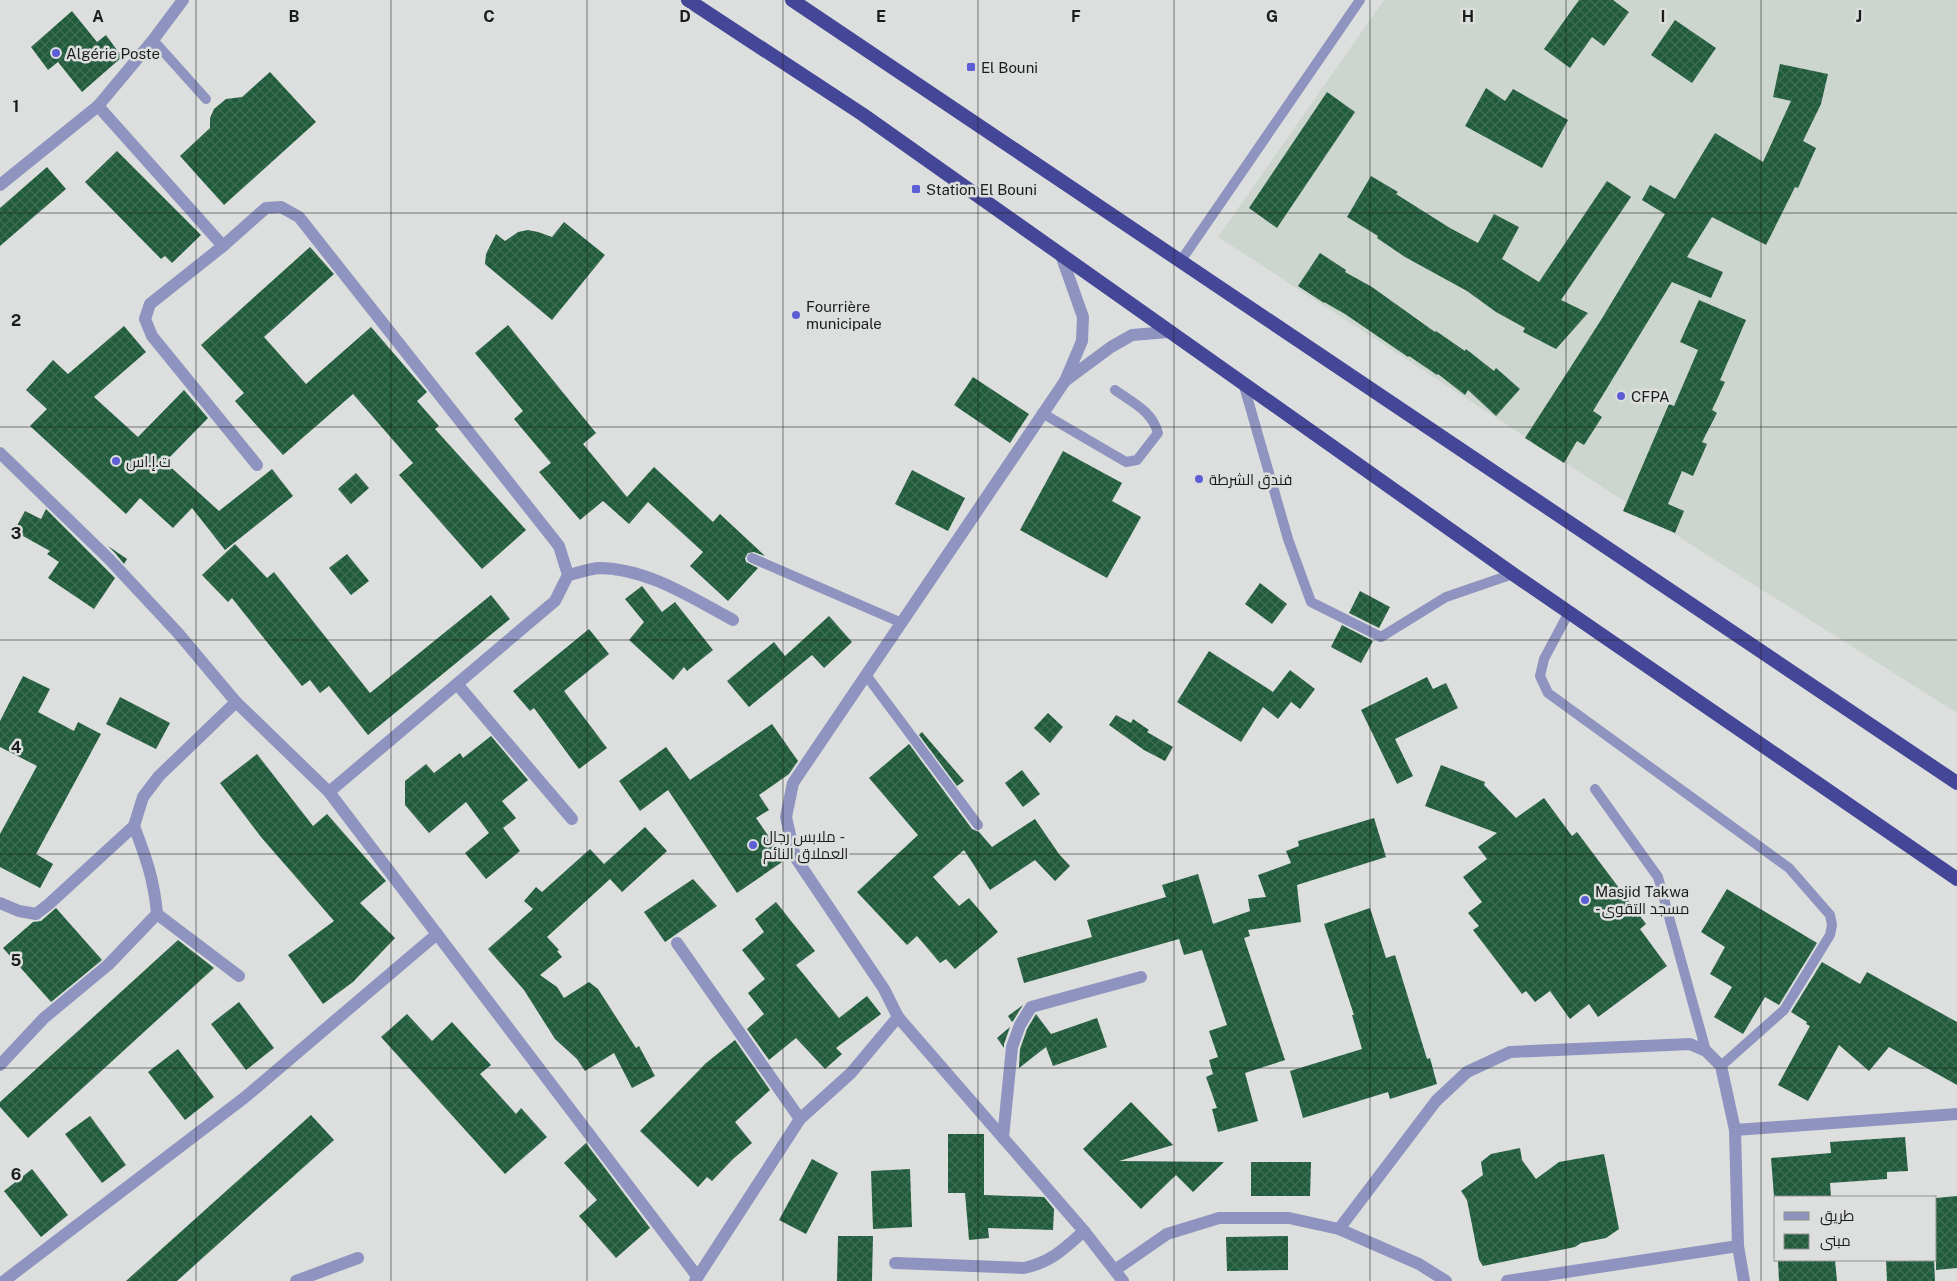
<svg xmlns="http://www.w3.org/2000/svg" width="1957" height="1281" font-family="'Public Sans',Cairo,sans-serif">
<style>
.built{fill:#ccd6cf}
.building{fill:url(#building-cross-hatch)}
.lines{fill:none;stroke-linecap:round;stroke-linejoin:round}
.service{stroke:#8e94bf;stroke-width:10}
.minor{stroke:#8e94bf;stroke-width:12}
.trunk{stroke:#444698;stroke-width:14}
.grid{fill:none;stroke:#1b1c1c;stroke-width:1;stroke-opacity:0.55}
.poi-dot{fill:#5d5dd5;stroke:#dcdfdd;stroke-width:2}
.labels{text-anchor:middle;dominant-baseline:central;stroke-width:5;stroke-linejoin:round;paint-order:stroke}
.poi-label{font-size:15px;fill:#1b1c1c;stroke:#dcdfdd;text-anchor:start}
.grid-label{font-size:16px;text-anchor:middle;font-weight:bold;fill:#1b1c1c;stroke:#dcdfdd;stroke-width:5;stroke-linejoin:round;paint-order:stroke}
</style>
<defs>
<pattern id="building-cross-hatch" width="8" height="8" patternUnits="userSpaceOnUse" patternTransform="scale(1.25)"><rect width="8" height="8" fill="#205b3b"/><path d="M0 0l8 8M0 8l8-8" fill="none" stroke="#3f6e55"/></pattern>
</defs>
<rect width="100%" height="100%" fill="#dcdfdd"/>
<polygon class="built" points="1384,0 1957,0 1957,713 1707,555 1218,237"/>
<g class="building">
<polygon points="1579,0 1613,0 1629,12 1604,46 1592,37 1570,68 1544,49"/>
<polygon points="72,11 97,42 106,35 122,57 82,92 58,62 48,70 31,47"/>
<polygon points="1675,20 1716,48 1692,83 1651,55"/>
<polygon points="1780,64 1828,74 1821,104 1803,141 1816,148 1798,188 1795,187 1766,245 1712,217 1687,257 1723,272 1711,298 1672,282 1593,411 1602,417 1584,445 1577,441 1564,463 1525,438 1601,320 1665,214 1642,200 1650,185 1675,199 1715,133 1763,162 1791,101 1773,97"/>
<polygon points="270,72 316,122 224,205 180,156 210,128 210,118 214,109 226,99 242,97"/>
<polygon points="1486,88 1505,101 1513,89 1568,120 1542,168 1465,126"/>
<polygon points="1327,92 1355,112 1277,228 1249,208"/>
<polygon points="117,151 201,235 172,263 165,256 161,259 85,182"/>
<polygon points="47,167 66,189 0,246 0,208"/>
<polygon points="1371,176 1398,192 1396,194 1450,228 1478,243 1494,214 1519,227 1502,259 1539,282 1607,181 1631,197 1561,300 1588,313 1556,349 1523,332 1525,328 1496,312 1467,291 1405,257 1377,238 1378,236 1347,217"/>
<polygon points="564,222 605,255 552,320 485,264 486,254 496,234 505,241 518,232 528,230 538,232 552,237"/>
<polygon points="310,247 334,274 264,337 306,384 371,327 427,392 417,401 439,426 435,429 526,530 482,569 399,475 413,463 353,394 283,455 235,401 244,393 201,345"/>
<polygon points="1320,253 1346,270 1345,272 1372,287 1435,332 1436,331 1465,351 1466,349 1494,371 1496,368 1520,389 1496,416 1468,390 1465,395 1438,374 1437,375 1409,356 1408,357 1345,314 1324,302 1324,303 1298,286"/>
<polygon points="1699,300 1746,320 1720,380 1725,382 1712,410 1717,413 1702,442 1707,444 1693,476 1682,471 1668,504 1684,511 1675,533 1623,511 1669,404 1674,406 1698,350 1680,342"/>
<polygon points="508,325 596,433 583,444 627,497 654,467 713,522 720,514 765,556 754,552 748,553 745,558 746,562 758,568 728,601 690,566 703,552 648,502 629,524 603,501 580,520 539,472 551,463 514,419 523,411 475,353"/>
<polygon points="124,326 146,352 94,397 138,437 184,390 208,418 165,462 219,511 272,469 293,496 225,550 192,508 173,528 140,498 126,514 30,426 47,409 26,390 53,360 68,374"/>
<polygon points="973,377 1029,414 1010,443 954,405"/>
<polygon points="1063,451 1122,483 1112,501 1141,517 1107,578 1020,530"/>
<polygon points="912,470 965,498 948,531 895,504"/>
<polygon points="356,473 369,488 351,504 338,489"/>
<polygon points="46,509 115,578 94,609 48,578 59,562 47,554 50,551 14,531 25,511 41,519"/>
<polygon points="235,544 267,578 274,572 370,693 491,595 510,619 368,735 329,686 320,693 310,680 302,686 232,598 228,602 202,575"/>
<polygon points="108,546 127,559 124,564 115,553"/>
<polygon points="347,554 369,581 351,595 329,568"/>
<polygon points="1260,583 1287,604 1272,624 1245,604"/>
<polygon points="642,586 662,612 675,602 713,650 687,671 684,667 673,680 629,640 644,622 625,599"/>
<polygon points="1360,591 1390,607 1379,628 1349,613"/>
<polygon points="829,616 852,642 824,668 812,655 749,707 727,681 774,642 785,656"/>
<polygon points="1342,625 1373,641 1361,663 1331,647"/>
<polygon points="589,629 609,654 564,691 607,748 579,769 534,708 530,711 513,691"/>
<polygon points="1209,651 1273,692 1290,670 1315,689 1300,709 1291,702 1278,719 1263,707 1241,742 1177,702"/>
<polygon points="23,676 50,689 38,712 74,731 78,722 101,734 36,854 53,864 40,888 0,867 0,834 37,766 0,747 0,721"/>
<polygon points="1427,677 1433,689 1446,683 1458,708 1395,739 1413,776 1397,784 1361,710"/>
<polygon points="120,697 170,723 156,749 106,724"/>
<polygon points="1048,713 1063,727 1050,743 1034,728"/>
<polygon points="1116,715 1131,723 1133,719 1149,730 1147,732 1173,747 1165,761 1144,750 1109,725"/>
<polygon points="772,724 798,761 789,774 759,795 769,810 756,818 785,860 737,893 668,790 640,811 619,781 666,747 690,780"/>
<polygon points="922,732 964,781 957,786 919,735"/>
<polygon points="491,736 528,780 502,801 516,818 503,828 520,851 486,879 465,853 489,833 466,802 429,833 405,805 405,781 426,764 434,773 460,753 463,758"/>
<polygon points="909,744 972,829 979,832 992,847 1035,819 1059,854 1070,866 1055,881 1035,860 990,890 964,850 933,877 959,906 969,898 998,932 955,969 946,959 940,963 917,936 907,945 857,892 918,835 869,778"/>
<polygon points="257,754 313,826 327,814 386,881 360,903 395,938 353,982 323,1004 288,955 334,921 261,837 220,783"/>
<polygon points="1441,765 1485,782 1484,785 1516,818 1544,798 1572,836 1577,832 1646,924 1640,929 1667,966 1598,1017 1589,1004 1570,1019 1550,991 1535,1002 1526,991 1522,994 1473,930 1479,926 1468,913 1482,902 1463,877 1487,859 1478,847 1497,833 1425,806"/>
<polygon points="1022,770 1040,794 1023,807 1005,783"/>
<polygon points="1374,818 1386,857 1297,885 1301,922 1248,930 1250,936 1244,938 1285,1060 1245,1073 1258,1121 1218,1132 1212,1109 1217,1108 1206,1077 1213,1074 1209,1060 1218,1057 1209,1031 1227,1025 1202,950 1184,955 1179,939 1024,983 1017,958 1092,937 1087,920 1166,897 1162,885 1198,874 1213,924 1250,911 1248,899 1266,897 1258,875 1291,863 1286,851 1299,846 1298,841"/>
<polygon points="645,827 667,851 622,892 610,879 547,937 559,950 557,951 562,957 540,975 557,987 564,998 589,982 598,989 636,1048 639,1046 655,1076 632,1088 614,1053 585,1071 577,1059 555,1039 524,990 488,949 533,909 524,901 536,887 542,892 590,849 604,864"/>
<polygon points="693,879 717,906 665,942 644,912"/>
<polygon points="1727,889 1817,943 1779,1005 1765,997 1743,1034 1714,1017 1732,987 1710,974 1725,947 1701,932"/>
<polygon points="776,902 815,951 796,965 839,1018 867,996 881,1014 836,1048 842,1054 825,1069 796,1038 769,1060 747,1029 764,1014 748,993 765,979 742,950 764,932 755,919"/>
<polygon points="56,908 102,960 51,1002 3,948 33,922 41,921"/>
<polygon points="1370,908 1386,958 1395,955 1427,1059 1430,1058 1437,1084 1390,1099 1388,1092 1303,1118 1290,1071 1362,1049 1352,1015 1354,1015 1324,924"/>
<polygon points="178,940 214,968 28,1138 0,1107 0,1102"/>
<polygon points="1822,962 1860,984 1867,972 1957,1022 1957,1085 1889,1047 1869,1071 1839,1045 1808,1101 1778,1085 1810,1026 1806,1024 1807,1022 1791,1012"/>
<polygon points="239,1002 274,1048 246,1070 211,1024"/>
<polygon points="1023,1005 1013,1021 1012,1022 1008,1016"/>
<polygon points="407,1014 432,1041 452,1022 491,1065 480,1074 516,1114 521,1108 547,1137 505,1174 381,1037"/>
<polygon points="1036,1014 1051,1034 1097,1018 1107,1047 1053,1066 1046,1047 1019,1068 1020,1049 1027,1029"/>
<polygon points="1010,1027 1004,1044 1004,1048 997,1038"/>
<polygon points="735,1040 770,1090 735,1122 752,1143 733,1159 712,1181 707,1177 698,1187 640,1131 706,1063"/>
<polygon points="178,1049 214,1097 185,1120 148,1072"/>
<polygon points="1131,1102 1173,1145 1119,1161 1224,1162 1193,1192 1176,1175 1141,1209 1083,1149"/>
<polygon points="311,1115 334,1140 177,1281 126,1281"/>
<polygon points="90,1116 126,1165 102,1183 65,1134"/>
<polygon points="948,1134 984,1134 984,1195 1044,1197 1054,1209 1053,1230 988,1228 989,1238 969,1240 965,1193 948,1193"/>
<polygon points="1905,1137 1908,1171 1887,1172 1887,1179 1830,1183 1831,1197 1774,1197 1771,1158 1831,1153 1830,1142"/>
<polygon points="586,1143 650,1228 616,1258 579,1216 597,1200 564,1163"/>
<polygon points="1520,1148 1522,1160 1536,1179 1559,1162 1604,1154 1619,1229 1606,1238 1581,1243 1575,1247 1483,1266 1479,1260 1467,1200 1461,1191 1483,1175 1481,1162 1491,1154"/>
<polygon points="812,1159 838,1173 806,1234 779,1220"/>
<polygon points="1251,1162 1311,1162 1310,1196 1251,1196"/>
<polygon points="32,1169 68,1215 41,1237 4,1191"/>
<polygon points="910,1169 912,1227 873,1229 871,1171"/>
<polygon points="1957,1196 1957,1268 1936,1270 1936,1198"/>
<polygon points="838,1236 873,1236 872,1281 837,1281"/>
<polygon points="1288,1236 1288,1270 1227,1271 1226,1237"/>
<polygon points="1778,1260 1835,1260 1837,1281 1779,1281"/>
<polygon points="1886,1260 1934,1260 1935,1281 1887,1281"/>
</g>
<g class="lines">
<g class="service">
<polyline points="153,40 206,99"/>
<polyline points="1180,262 1360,0"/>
<polyline points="1244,386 1288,539 1311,602 1381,637 1446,597 1513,574"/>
<path d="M 1042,413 L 1126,462 L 1137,460 L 1158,433 C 1152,411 1133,403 1115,390"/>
<polyline points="752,558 902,623"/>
<polyline points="1569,612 1544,659 1540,676 1548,693 1789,868 1830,915 1832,925 1830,935 1784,1010 1721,1066"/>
<polyline points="866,675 978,825"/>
<polyline points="1595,789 1658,877 1706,1051"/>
</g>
<g class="minor">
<polyline points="98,106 223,246"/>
<polyline points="0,185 98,106 153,40 183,0"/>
<polyline points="1061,255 1083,317 1082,341 1065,381"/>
<polyline points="0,453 109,559 178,633 236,702 329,792 697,1276"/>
<polyline points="257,465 152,336 145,319 150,304 223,246 266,208 281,207 299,217 559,546 568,575 555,601 329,792"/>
<path d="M 568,575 C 578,573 589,569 598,568 C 647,568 692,598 733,620"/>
<polyline points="457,684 572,819"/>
<polyline points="0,903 19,911 36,914 49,904 134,826 143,797 159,776 236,702"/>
<polyline points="157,914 239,976"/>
<polyline points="677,943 800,1119"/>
<polyline points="898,1017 1084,1231 1123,1281"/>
<path d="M 0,1065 L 44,1018 L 108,965 L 157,914 C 154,879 146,858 134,826"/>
<polyline points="1003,1138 1012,1047 1020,1025 1031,1007 1141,977"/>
<polyline points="1339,1229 1436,1101 1467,1072 1510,1052 1690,1044 1706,1051 1721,1066 1735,1130"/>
<path d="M 895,1263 L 1024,1268 C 1051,1262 1064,1249 1084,1231"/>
<polyline points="1115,1270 1167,1234 1219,1218 1289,1218 1339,1229 1419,1264 1446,1281"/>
<polyline points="4,1281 244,1098 437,934"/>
<polyline points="296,1281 358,1258"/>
<polyline points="695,1281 800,1119 851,1073 898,1017 884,989 795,857 786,817 793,783 1065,381 1111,347 1132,335 1168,332"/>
<polyline points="1507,1281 1738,1246"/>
<polyline points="1744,1281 1738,1246 1735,1130 1957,1114"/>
</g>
<g class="trunk">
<polyline points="688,0 862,114 1513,574 1957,879"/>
<polyline points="792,0 1957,783"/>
</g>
</g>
<path class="grid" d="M 196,0 L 196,1281M 391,0 L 391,1281M 587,0 L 587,1281M 783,0 L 783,1281M 978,0 L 978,1281M 1174,0 L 1174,1281M 1370,0 L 1370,1281M 1566,0 L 1566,1281M 1761,0 L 1761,1281M 0,213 L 1957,213M 0,427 L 1957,427M 0,640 L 1957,640M 0,854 L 1957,854M 0,1068 L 1957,1068"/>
<g class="poi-dot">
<circle cx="56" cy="53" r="5"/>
<rect x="966" y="62" width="10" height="10" rx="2.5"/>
<rect x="911" y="184" width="10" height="10" rx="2.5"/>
<circle cx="796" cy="315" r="5"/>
<circle cx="1621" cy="396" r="5"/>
<circle cx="116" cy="461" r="5"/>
<circle cx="1199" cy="479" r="5"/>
<circle cx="753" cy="845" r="5"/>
<circle cx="1585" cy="900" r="5"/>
</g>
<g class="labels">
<g class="poi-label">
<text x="66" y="53">Algérie Poste</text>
<text x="981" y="67">El Bouni</text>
<text x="926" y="189">Station El Bouni</text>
<text x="806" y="306">Fourrière<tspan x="806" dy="17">municipale</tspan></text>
<text x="1631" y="396">CFPA</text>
<text x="126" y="461">ت.إ.اس</text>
<text x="1209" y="479">فندق الشرطة</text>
<text x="763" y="836">ملابس رجال -<tspan x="763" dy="17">العملاق النائم</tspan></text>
<text x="1595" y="891">Masjid Takwa<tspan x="1595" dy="17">- مسجد التقوى</tspan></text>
</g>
</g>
<g class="grid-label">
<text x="98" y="22">A</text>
<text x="294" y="22">B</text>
<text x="489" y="22">C</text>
<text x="685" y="22">D</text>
<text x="881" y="22">E</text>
<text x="1076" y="22">F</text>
<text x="1272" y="22">G</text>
<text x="1468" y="22">H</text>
<text x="1663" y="22">I</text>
<text x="1859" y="22">J</text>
<text x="16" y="112">1</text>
<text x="16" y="326">2</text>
<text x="16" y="539">3</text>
<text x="16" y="753">4</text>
<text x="16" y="966">5</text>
<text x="16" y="1180">6</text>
</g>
<rect x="1774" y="1196" width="162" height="65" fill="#dcdfdd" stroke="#8f9190"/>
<rect x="1784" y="1212" width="25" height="8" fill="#8e94bf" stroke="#8f9190"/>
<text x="1820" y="1221" font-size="15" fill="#1b1c1c">طريق</text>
<rect x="1784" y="1234" width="25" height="15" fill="url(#building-cross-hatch)" stroke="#8f9190"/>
<text x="1820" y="1246" font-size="15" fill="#1b1c1c">مبنى</text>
</svg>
